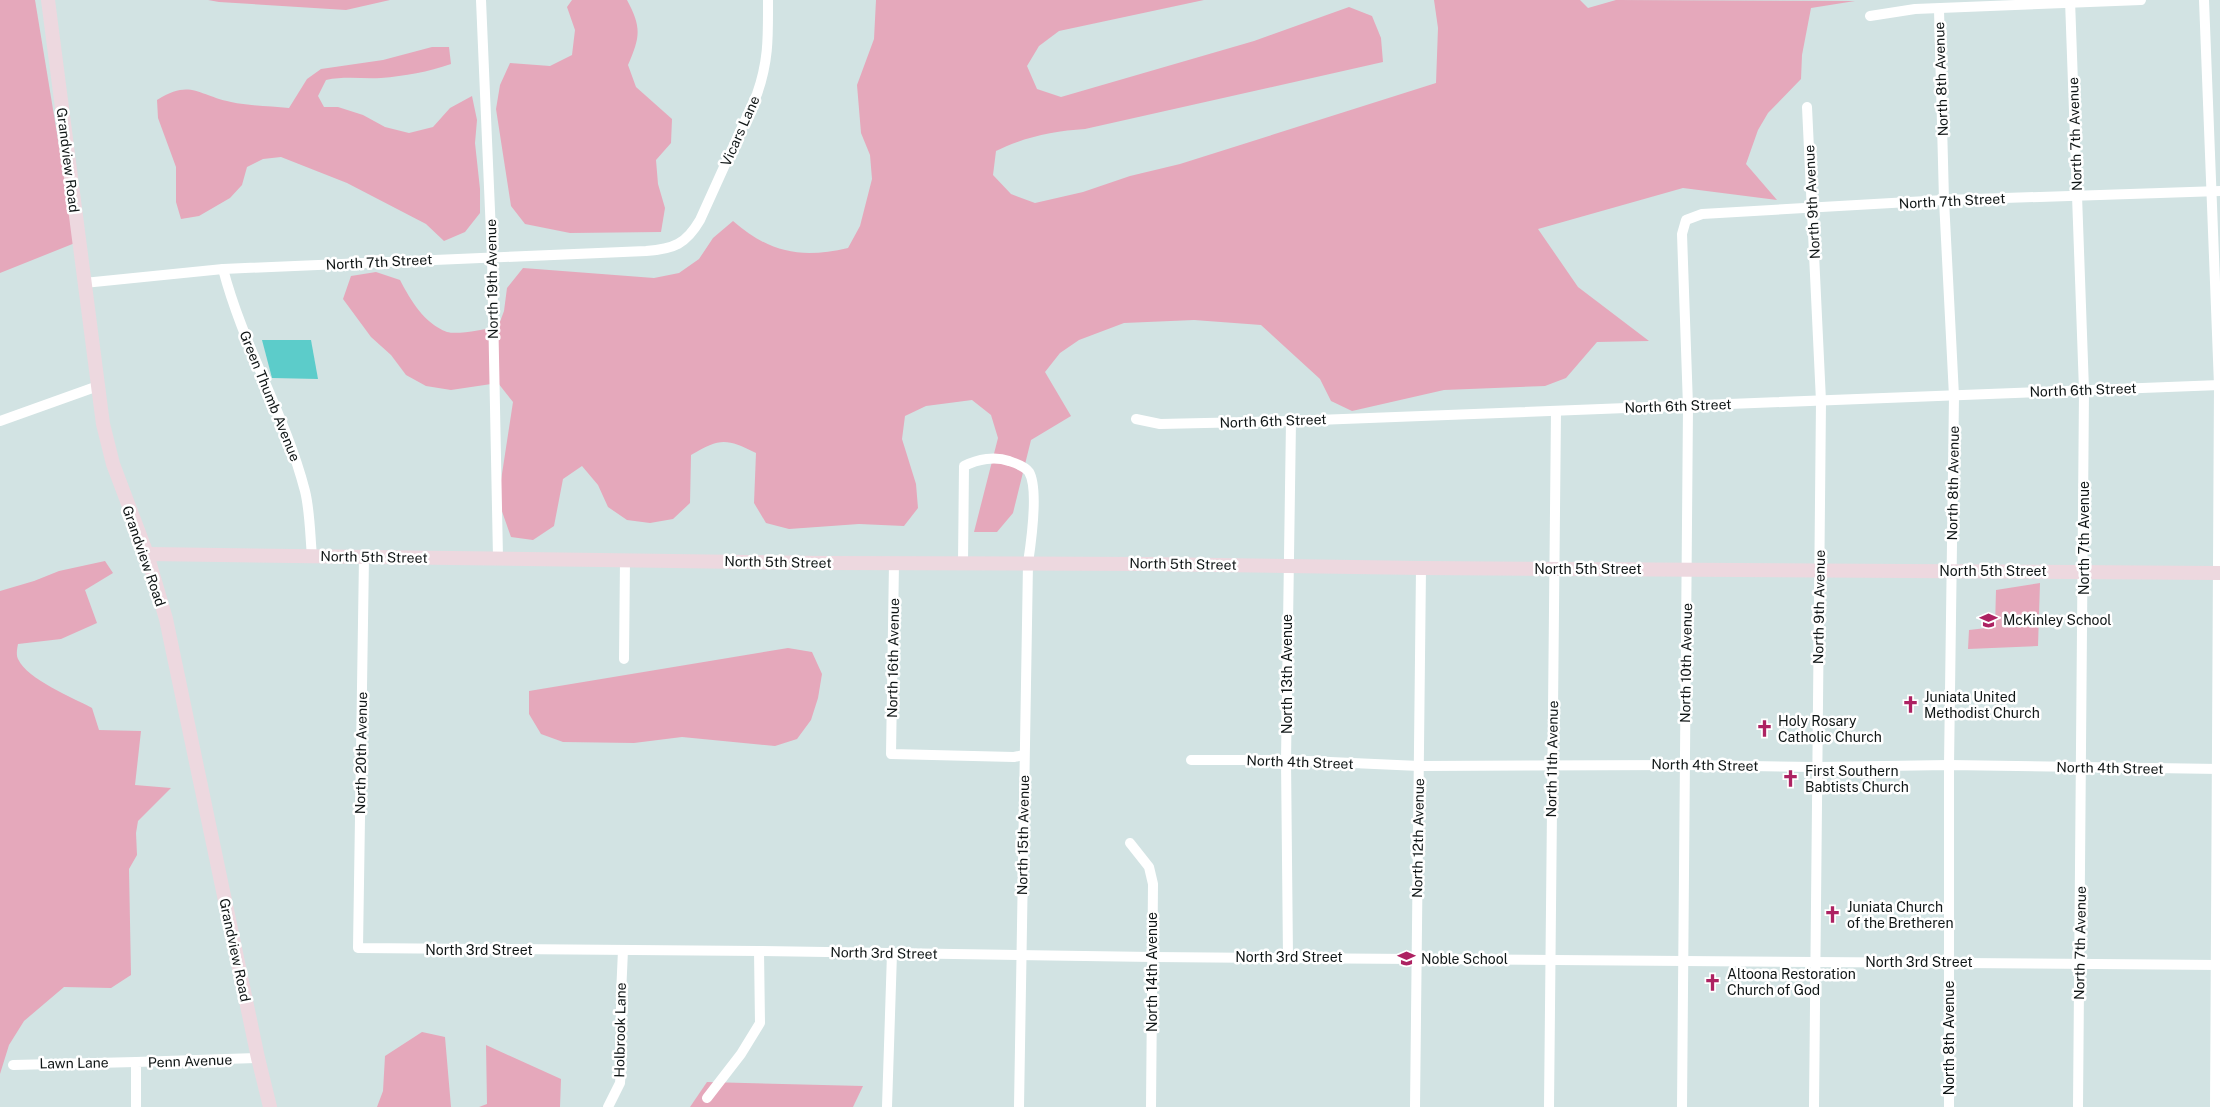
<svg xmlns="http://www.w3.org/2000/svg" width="2220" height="1107" font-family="'Public Sans',sans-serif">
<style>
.green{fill:#e5a8bb}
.water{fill:#5cccca}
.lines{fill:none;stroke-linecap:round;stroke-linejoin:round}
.street{stroke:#fff;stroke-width:10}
.secondary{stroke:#edd8df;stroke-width:14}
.labels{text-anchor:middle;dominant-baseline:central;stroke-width:5;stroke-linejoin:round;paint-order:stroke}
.street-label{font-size:14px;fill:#101616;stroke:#fff}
.poi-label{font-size:14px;fill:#101616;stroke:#fff;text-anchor:start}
</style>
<rect width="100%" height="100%" fill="#d2e3e3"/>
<g class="green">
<polygon points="0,0 35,0 75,243 0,273"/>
<polygon points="208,0 390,0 346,10 219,2"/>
<path d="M 572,0 L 627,0 C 642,28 640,37 628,65 L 636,87 L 672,119 L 671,143 L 656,160 L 658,184 L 665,208 L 661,232 L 570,233 L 525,224 L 511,206 L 496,109 L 500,85 L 510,63 L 550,66 L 572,55 L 575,30 L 567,7 Z"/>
<path d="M 876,0 L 1204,0 L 1059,31 L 1039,46 L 1027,66 L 1037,89 L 1061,97 L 1254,41 L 1349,7 L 1372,16 L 1381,38 L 1383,62 L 1085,129 C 1054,131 1024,137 996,151 L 993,175 L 1011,194 L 1035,203 L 1083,192 L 1130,176 L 1180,164 L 1436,83 L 1438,28 L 1434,0 L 1580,0 L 1588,8 L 1616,0 L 1855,1 L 1811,8 L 1802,55 L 1801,79 L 1768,113 L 1758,130 L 1746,164 L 1777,200 L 1683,188 L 1538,229 L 1578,287 L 1649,341 L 1597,342 L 1566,378 L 1545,386 L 1444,390 L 1352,411 L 1331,401 L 1320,379 L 1261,325 L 1194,320 L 1124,323 L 1079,340 L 1060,353 L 1045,372 L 1071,416 L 1031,440 L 1013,513 L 997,532 L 974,532 L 998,438 L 991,415 L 972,400 L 926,406 L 905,416 L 902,439 L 916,484 L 918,508 L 904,526 L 859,524 L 789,529 L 766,523 L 754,503 L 756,453 C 726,438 720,438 691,455 L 690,503 L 673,519 L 650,523 L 627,520 L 608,507 L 598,485 L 582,466 L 563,479 L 554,526 L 533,540 L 511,537 L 498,500 L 513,402 L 498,383 L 451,390 L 426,386 L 406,375 L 391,355 L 371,337 L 343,299 L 351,276 L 376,272 L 400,280 C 411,301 424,323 447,332 C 458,335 485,329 498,327 L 504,311 L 507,288 L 523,268 L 654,278 L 679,273 L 699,259 L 713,238 L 733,221 C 770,253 801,259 848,248 L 860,226 L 872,179 L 870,155 L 861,133 L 857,85 L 874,39 Z"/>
<path d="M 432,47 L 449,47 L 451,64 C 428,72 405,76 381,78 C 362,79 345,76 326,80 L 318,96 L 324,107 L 338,107 L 363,115 L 385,127 L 409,133 L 433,127 L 450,108 L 472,96 L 477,120 L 475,143 L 480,189 L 480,213 L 465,232 L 444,241 L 426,224 L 347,183 L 281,157 L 263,159 L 247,167 L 242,185 L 230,198 L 199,216 L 181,219 L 176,202 L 176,167 L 158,118 L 157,100 C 191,79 197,95 231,102 C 249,106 270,106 289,108 L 307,79 L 321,69 L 383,60 Z"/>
<path d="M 105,561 L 113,573 L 85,590 L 97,623 L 61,639 L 18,644 C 17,649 16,655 18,659 C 28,680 72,697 92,708 L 99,730 L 141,731 L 135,785 L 171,788 L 138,821 L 136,833 L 137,855 L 129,869 L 131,975 L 111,988 L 64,987 L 24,1021 L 9,1045 L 0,1074 L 0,591 L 34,581 L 59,571 Z"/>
<polygon points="2040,583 2038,646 1968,649 1969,630 1995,627 1996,590"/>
<polygon points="788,648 812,652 822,674 818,698 811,720 797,739 775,746 682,737 634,743 563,742 541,734 529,714 529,691"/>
<polygon points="422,1032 445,1037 451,1107 377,1107 383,1091 385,1056"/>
<polygon points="486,1045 561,1079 560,1107 479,1107 487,1104"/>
<polygon points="707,1082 863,1086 853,1107 690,1107"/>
</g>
<polygon class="water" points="262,340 311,340 318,379 272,378"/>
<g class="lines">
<g class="street">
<polyline points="481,0 492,257 498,558"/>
<polyline points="2070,0 2084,390 2078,1107"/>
<polyline points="2204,0 2219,385 2215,1107"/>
<polyline points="1939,10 1944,200 1954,396 1949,765 1949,1107"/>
<polyline points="1870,16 1915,9 2141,0"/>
<polyline points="1807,107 1821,401 1814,1107"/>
<path d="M 223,269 C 243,346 285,414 305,491 C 310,511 310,535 312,556"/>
<path d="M 84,283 L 223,269 L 646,251 C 674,249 686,244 700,220 L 757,94 C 769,60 768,36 768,0"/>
<polyline points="1136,419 1160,424 1291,421 2220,385"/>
<polyline points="0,421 98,386"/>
<polyline points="364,557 358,948 759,951 1153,957 2220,965"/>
<polyline points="894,563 891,754 1014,757 1024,755"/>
<path d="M 963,563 L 964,466 C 978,459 995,456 1009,461 C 1015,463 1025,466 1029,472 C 1039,489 1031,543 1028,563 L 1019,1107"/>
<polyline points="624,659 625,560"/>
<polyline points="1191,760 1286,760 1419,766 1685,765 1817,767 1949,765 2220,769"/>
<polyline points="1130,843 1149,867 1153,884 1151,1107"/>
<polyline points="1288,957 1286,760 1291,421"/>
<polyline points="13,1065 136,1062"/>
<polyline points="707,1098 741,1054 760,1023 759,951"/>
<polyline points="136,1107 136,1062 258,1058"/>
<polyline points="608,1107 620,1083 621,1069 621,995 623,950"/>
<polyline points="887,1107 892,953"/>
<polyline points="1415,1107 1421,568"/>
<polyline points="1549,1107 1556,411"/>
<polyline points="1682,1107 1688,406 1682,234 1686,220 1702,214 1944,200 2220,191"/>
</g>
<g class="secondary">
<polyline points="48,0 103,424 113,464 147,554 166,619 258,1058 270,1107"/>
<polyline points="147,554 820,563 1144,564 1421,568 2220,573"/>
</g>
</g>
<defs>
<symbol id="school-bare" viewBox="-9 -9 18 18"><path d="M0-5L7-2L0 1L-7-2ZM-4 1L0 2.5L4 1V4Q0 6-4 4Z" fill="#ad2262" stroke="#fff" stroke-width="2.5" paint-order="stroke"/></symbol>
<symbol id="church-bare" viewBox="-9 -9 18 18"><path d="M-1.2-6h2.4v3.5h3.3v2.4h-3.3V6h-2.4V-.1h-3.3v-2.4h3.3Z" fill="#ad2262" stroke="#fff" stroke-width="2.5" paint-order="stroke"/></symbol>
</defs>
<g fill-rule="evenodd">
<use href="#school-bare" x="1976" y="608" width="25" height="25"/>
<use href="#church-bare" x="1898" y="692" width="25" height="25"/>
<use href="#church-bare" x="1752" y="716" width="25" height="25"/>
<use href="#church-bare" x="1778" y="766" width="25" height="25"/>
<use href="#church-bare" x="1820" y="902" width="25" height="25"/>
<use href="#school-bare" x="1394" y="946" width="25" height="25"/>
<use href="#church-bare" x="1700" y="970" width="25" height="25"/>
</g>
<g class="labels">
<g class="street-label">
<text transform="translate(1941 79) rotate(-92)">North 8th Avenue</text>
<text transform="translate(740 131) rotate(-66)">Vicars Lane</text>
<text transform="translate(2075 134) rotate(-92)">North 7th Avenue</text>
<text transform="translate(68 160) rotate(83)">Grandview Road</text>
<text transform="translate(1952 201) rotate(-3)">North 7th Street</text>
<text transform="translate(1812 202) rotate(-93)">North 9th Avenue</text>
<text transform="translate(379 262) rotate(-3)">North 7th Street</text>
<text transform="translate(492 279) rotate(-91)">North 19th Avenue</text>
<text transform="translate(2083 390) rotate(-2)">North 6th Street</text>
<text transform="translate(270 396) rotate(68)">Green Thumb Avenue</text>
<text transform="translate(1678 406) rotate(-2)">North 6th Street</text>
<text transform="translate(1273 421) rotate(-2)">North 6th Street</text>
<text transform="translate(1953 483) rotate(-89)">North 8th Avenue</text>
<text transform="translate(2084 538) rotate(-90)">North 7th Avenue</text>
<text transform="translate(144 556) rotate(71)">Grandview Road</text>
<text transform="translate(374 557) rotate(1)">North 5th Street</text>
<text transform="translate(778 562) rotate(1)">North 5th Street</text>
<text transform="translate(1183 564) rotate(1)">North 5th Street</text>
<text x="1588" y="569">North 5th Street</text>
<text x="1993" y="571">North 5th Street</text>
<text transform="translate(1819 607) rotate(-89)">North 9th Avenue</text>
<text transform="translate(893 658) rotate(-89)">North 16th Avenue</text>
<text transform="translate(1686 663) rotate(-89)">North 10th Avenue</text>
<text transform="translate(1287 674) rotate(-90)">North 13th Avenue</text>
<text transform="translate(361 753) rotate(-89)">North 20th Avenue</text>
<text transform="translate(1552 759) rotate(-89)">North 11th Avenue</text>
<text transform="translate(1300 762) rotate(2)">North 4th Street</text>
<text transform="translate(1705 765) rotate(1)">North 4th Street</text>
<text transform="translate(2110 768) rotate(1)">North 4th Street</text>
<text transform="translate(1023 835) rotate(-89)">North 15th Avenue</text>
<text transform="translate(1418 838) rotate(-89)">North 12th Avenue</text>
<text transform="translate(2080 943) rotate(-89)">North 7th Avenue</text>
<text transform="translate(235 950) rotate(78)">Grandview Road</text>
<text x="479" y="950">North 3rd Street</text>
<text transform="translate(884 953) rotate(1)">North 3rd Street</text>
<text x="1289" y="957">North 3rd Street</text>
<text x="1919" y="962">North 3rd Street</text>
<text transform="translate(1152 972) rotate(-90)">North 14th Avenue</text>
<text transform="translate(620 1030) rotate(-89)">Holbrook Lane</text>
<text transform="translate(1949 1038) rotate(-90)">North 8th Avenue</text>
<text transform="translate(190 1061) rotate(-2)">Penn Avenue</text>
<text transform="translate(74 1063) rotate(-1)">Lawn Lane</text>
</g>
<g class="poi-label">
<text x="2003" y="620">McKinley School</text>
<text x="1924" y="697">Juniata United<tspan x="1924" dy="16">Methodist Church</tspan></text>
<text x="1778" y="721">Holy Rosary<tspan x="1778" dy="16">Catholic Church</tspan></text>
<text x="1805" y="771">First Southern<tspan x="1805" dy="16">Babtists Church</tspan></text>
<text x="1847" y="907">Juniata Church<tspan x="1847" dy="16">of the Bretheren</tspan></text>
<text x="1421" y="959">Noble School</text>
<text x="1727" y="974">Altoona Restoration<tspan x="1727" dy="16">Church of God</tspan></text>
</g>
</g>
</svg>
